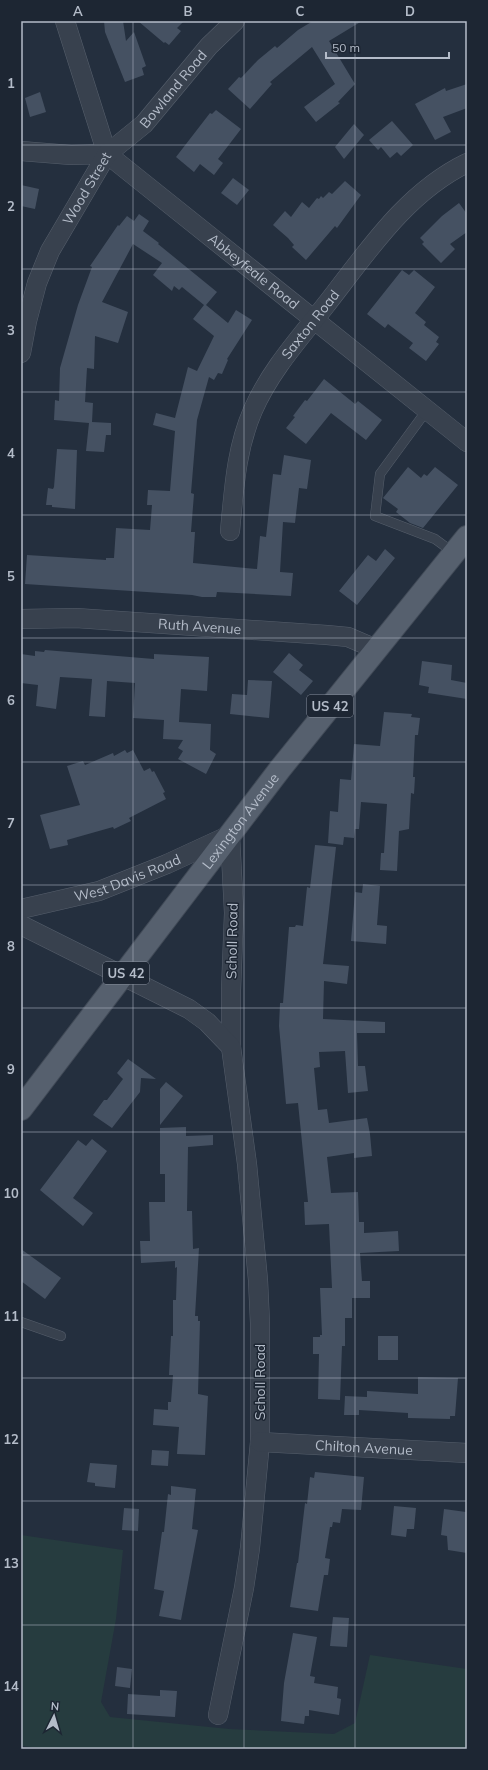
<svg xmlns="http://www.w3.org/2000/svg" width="488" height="1770" font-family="Mulish,sans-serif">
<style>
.green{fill:#263c3f}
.building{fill:#455162}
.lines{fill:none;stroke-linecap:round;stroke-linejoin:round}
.service-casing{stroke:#565f6c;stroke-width:10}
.minor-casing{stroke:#565f6c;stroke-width:20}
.primary-casing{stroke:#414a57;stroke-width:24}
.service{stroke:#38414e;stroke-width:9}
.minor{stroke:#38414e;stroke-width:19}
.primary{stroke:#56606e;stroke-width:22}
.grid{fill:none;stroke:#b4bcc9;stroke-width:1;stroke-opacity:0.55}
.labels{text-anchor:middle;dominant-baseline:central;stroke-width:3;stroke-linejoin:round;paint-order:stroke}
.shield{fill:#1d2633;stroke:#878f9c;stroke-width:1}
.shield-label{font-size:13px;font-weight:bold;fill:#b4bcc9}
.street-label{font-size:14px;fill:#b4bcc9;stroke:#1d2633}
.neatline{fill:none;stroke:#b4bcc9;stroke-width:1.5}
.grid-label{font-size:13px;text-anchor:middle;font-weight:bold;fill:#b4bcc9}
</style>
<rect width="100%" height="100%" fill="#242f3e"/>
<polygon class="green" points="21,1535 123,1550 116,1619 101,1702 110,1717 229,1729 334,1734 355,1723 370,1655 467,1669 467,1749 50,1749 21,1746"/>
<g class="building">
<polygon points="104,21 123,21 126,41 134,32 146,66 142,68 144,75 125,82 105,32"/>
<polygon points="138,21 184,21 177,28 181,31 169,45 165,42 164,43"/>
<polygon points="313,21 362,21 329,41 355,84 338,102 340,103 316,122 304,107 335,84 312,47 270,82 272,84 250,109 228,89 239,77 241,78 258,60 275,46 277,48 298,30"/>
<polygon points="467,84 467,108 443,117 451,132 435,140 415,104 445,88 446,91"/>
<polygon points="40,92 46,112 30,117 25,98"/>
<polygon points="216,110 241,129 218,159 223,163 214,175 200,164 194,172 176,157 210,113 212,114"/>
<polygon points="392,121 413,145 401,156 397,152 390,158 381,147 378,150 369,140"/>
<polygon points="354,124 364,135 344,159 335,147"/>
<polygon points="233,178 249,190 237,205 221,193"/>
<polygon points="345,181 361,195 337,228 335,226 306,260 292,247 294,245 288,238 273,225 285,211 291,217 302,202 309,208 317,198 319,199 321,196 323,198 329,192 332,194"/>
<polygon points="21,185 39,189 35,209 21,206"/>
<polygon points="459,203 467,214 467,232 450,244 455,249 441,263 422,244 424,242 420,238 442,216"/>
<polygon points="139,214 149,221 143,231 159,243 158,244 217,292 206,305 228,323 236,310 252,320 227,359 228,360 222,374 218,373 214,380 209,377 197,420 191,493 194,494 191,532 195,532 193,563 257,569 260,536 266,537 273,474 281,475 284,455 311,460 307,489 299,488 295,523 283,522 280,572 293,573 291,596 217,592 216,597 202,597 192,595 25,584 27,555 106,560 106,558 114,558 116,528 150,530 152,505 147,505 148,490 170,491 175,431 153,425 156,413 175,418 188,367 197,371 214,336 193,319 204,305 182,287 179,290 174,286 172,291 153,275 162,263 133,244 102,302 128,312 118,343 95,336 94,369 87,368 85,402 93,403 92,422 111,423 111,435 106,435 104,452 86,451 89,423 54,420 55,400 59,401 60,368 78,305 92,267 90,266 118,225 119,226 127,216 134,221"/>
<polygon points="402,270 409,275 414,270 435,287 415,313 426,322 424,325 439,337 436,342 439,344 426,361 409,348 413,343 388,324 385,328 367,314"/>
<polygon points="324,379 355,404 358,401 382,420 366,440 331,413 306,444 286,428 295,417 293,416 305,400 307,401"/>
<polygon points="57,449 77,450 75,509 52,507 52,505 46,505 48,488 53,489 54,487"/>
<polygon points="408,467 421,478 424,474 427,476 435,467 458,485 423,528 410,523 396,512 398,509 383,498"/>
<polygon points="385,549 395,558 357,605 339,591 368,555 376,561"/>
<polygon points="45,650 154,659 154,654 209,657 207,691 181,689 179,722 211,724 210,750 216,754 206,774 178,759 183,751 178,748 183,740 163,739 164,720 133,718 135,683 107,681 105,717 89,716 92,679 60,677 56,709 36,706 38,685 21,683 21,654 35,656 35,651 44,652"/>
<polygon points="289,653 303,665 299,670 313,681 301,695 273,672"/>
<polygon points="422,661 452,665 451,680 467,683 467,699 428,693 429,687 419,685"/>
<polygon points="248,680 272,681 269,718 230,714 232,694 247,695"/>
<polygon points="384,712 412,714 411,717 420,718 418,735 415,735 413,777 415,777 414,794 411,793 409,829 399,831 397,871 380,870 381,853 384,853 387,804 361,802 359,829 355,829 354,838 344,837 343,845 328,843 330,811 338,812 340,779 351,780 354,744 380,746"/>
<polygon points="125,750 127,753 133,750 144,771 150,768 152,772 154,771 165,792 163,793 166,799 129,818 131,821 114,829 113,827 67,840 68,845 50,849 40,815 80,805 67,766 83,761 85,765 113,753 114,756"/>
<polygon points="315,845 336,847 323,964 349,966 347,984 324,981 323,1019 385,1022 385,1033 357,1033 358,1066 365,1066 368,1091 348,1093 345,1051 319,1052 320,1067 314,1068 318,1110 327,1109 329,1123 367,1118 370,1134 372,1156 354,1158 354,1153 327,1157 331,1193 358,1192 359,1222 364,1222 364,1233 398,1231 399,1251 360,1253 362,1281 370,1281 370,1298 352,1298 352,1318 345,1318 345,1346 342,1346 340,1400 318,1399 319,1354 313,1354 313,1337 320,1337 320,1335 322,1335 320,1288 332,1288 329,1224 305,1225 304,1202 308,1202 298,1103 286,1104 279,1026 280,1003 283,1003 289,927 295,927 296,925 303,926 307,887 310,888"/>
<polygon points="363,884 380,886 377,925 387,926 386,944 351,941 355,892 362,893"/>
<polygon points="128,1059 156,1079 141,1078 140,1092 112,1128 93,1115 104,1100 107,1100 123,1079 117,1073"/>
<polygon points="166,1082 183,1096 160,1125 160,1089"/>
<polygon points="186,1127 186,1136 213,1135 213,1145 188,1147 187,1211 192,1211 193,1249 199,1248 195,1316 198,1316 198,1321 200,1321 198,1394 208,1396 205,1455 177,1454 179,1427 153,1425 154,1409 168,1410 168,1402 171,1402 173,1375 169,1375 171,1336 173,1336 173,1300 176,1300 177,1267 175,1268 175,1261 141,1263 140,1241 150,1241 149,1202 165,1202 165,1174 160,1174 160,1128"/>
<polygon points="92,1139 107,1151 73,1198 93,1213 83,1226 40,1190 78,1140 86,1146"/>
<polygon points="21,1249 61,1278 45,1299 21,1281"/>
<rect x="378" y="1336" width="20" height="24"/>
<polygon points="418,1377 458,1378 455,1416 450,1416 450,1419 408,1418 408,1413 359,1410 359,1415 344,1415 345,1396 367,1397 367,1391 418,1394"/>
<polygon points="152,1450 169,1451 168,1466 151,1465"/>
<polygon points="90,1463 117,1465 115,1488 95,1486 95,1483 87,1482"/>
<polygon points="315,1472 364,1477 361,1510 342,1509 340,1523 333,1522 332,1527 330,1527 325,1558 330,1559 328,1575 324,1575 318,1611 290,1607 297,1563 298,1563 305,1503 307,1504 310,1477 314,1478"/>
<polygon points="171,1486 196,1489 192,1529 198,1530 181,1620 159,1616 164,1591 154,1589 162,1532 164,1532 168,1494 171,1495"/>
<polygon points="394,1506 416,1508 414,1529 407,1529 406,1537 391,1535"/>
<polygon points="124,1508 139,1509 138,1531 122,1530"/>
<polygon points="444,1509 466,1512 467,1553 448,1550 447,1536 441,1535"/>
<polygon points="333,1617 349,1618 347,1647 330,1646"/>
<polygon points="293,1633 317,1637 310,1676 315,1677 314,1683 338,1687 337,1698 341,1699 339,1715 309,1710 309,1716 305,1716 304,1724 281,1721 284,1683"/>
<polygon points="117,1667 132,1669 130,1688 115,1686"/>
<polygon points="160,1690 177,1691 175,1717 127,1714 128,1694 160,1696"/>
</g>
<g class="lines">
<defs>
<g id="service">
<polyline points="427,410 380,474 375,516 435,539 454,553"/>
<polyline points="21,1322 61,1336"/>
</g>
<g id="minor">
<polyline points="65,21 107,154"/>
<path id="s1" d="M 21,151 L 71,155 L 107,154 L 467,442"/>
<path id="s2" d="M 21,353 L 27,321 L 37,283 L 50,251 L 107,154 L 144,124 L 209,46 L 235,21"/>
<path id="s3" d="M 230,531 C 234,489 236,449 253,410 C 270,371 299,339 325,306 C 366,254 405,193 467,163"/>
<path id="s4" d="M 21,619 L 76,618 L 327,635 L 348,637 L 376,649"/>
<path id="s5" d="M 21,909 L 99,891 L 167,864 L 230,835 L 234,913 L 231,990 L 231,1047"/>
<polyline points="21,925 189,1009 207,1022 231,1047 247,1164 258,1280 260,1323 260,1442 250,1548 244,1588 218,1715"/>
<path id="s6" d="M 260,1442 L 467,1453"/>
</g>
<g id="primary">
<path id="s7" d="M 21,1109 L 280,769 L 467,537"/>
</g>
</defs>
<use href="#service" class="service-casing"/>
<use href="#minor" class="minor-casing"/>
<use href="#primary" class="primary-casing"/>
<use href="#service" class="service"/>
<use href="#minor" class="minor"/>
<use href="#primary" class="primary"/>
</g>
<path class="grid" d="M 133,21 L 133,1749M 244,21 L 244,1749M 355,21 L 355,1749M 21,145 L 467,145M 21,269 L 467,269M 21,392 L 467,392M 21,515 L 467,515M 21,638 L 467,638M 21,762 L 467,762M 21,885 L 467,885M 21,1008 L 467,1008M 21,1132 L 467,1132M 21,1255 L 467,1255M 21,1378 L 467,1378M 21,1501 L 467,1501M 21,1625 L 467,1625"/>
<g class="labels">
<g class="shield">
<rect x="307" y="695" width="46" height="22" rx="3"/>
<rect x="103" y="962" width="46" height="22" rx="3"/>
</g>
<g class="shield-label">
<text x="330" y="706">US 42</text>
<text x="126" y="973">US 42</text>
</g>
<g class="street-label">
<text stroke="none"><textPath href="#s2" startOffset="312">Bowland Road</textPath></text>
<text stroke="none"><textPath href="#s2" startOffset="179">Wood Street</textPath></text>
<text stroke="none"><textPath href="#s1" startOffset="274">Abbeyfeale Road</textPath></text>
<text stroke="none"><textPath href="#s3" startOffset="227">Saxton Road</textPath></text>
<text stroke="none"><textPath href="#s4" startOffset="179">Ruth Avenue</textPath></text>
<text stroke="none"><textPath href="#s7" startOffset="362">Lexington Avenue</textPath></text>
<text stroke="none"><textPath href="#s5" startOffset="111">West Davis Road</textPath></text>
<text transform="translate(232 941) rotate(-89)">Scholl Road</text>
<text transform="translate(260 1382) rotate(-90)">Scholl Road</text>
<text stroke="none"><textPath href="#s6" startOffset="104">Chilton Avenue</textPath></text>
</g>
</g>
<rect width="488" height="1770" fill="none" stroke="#1d2633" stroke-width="44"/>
<g transform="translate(54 1716) rotate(5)" stroke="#1d2633" stroke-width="3" paint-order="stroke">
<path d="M0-3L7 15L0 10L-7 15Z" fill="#b4bcc9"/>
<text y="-6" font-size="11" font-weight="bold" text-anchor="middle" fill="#b4bcc9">N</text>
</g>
<path d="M326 52v6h123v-6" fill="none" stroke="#b4bcc9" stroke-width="2"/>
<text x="332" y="52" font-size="12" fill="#b4bcc9" stroke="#1d2633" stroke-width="3" paint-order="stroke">50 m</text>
<rect x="22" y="22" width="444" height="1726" class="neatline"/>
<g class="grid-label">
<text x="78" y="16">A</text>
<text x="188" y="16">B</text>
<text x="300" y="16">C</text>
<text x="410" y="16">D</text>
<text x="11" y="88">1</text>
<text x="11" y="211">2</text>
<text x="11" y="335">3</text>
<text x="11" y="458">4</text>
<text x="11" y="581">5</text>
<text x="11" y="705">6</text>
<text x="11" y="828">7</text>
<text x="11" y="951">8</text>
<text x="11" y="1074">9</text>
<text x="11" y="1198">10</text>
<text x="11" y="1321">11</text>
<text x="11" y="1444">12</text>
<text x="11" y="1568">13</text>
<text x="11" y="1691">14</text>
</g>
</svg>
